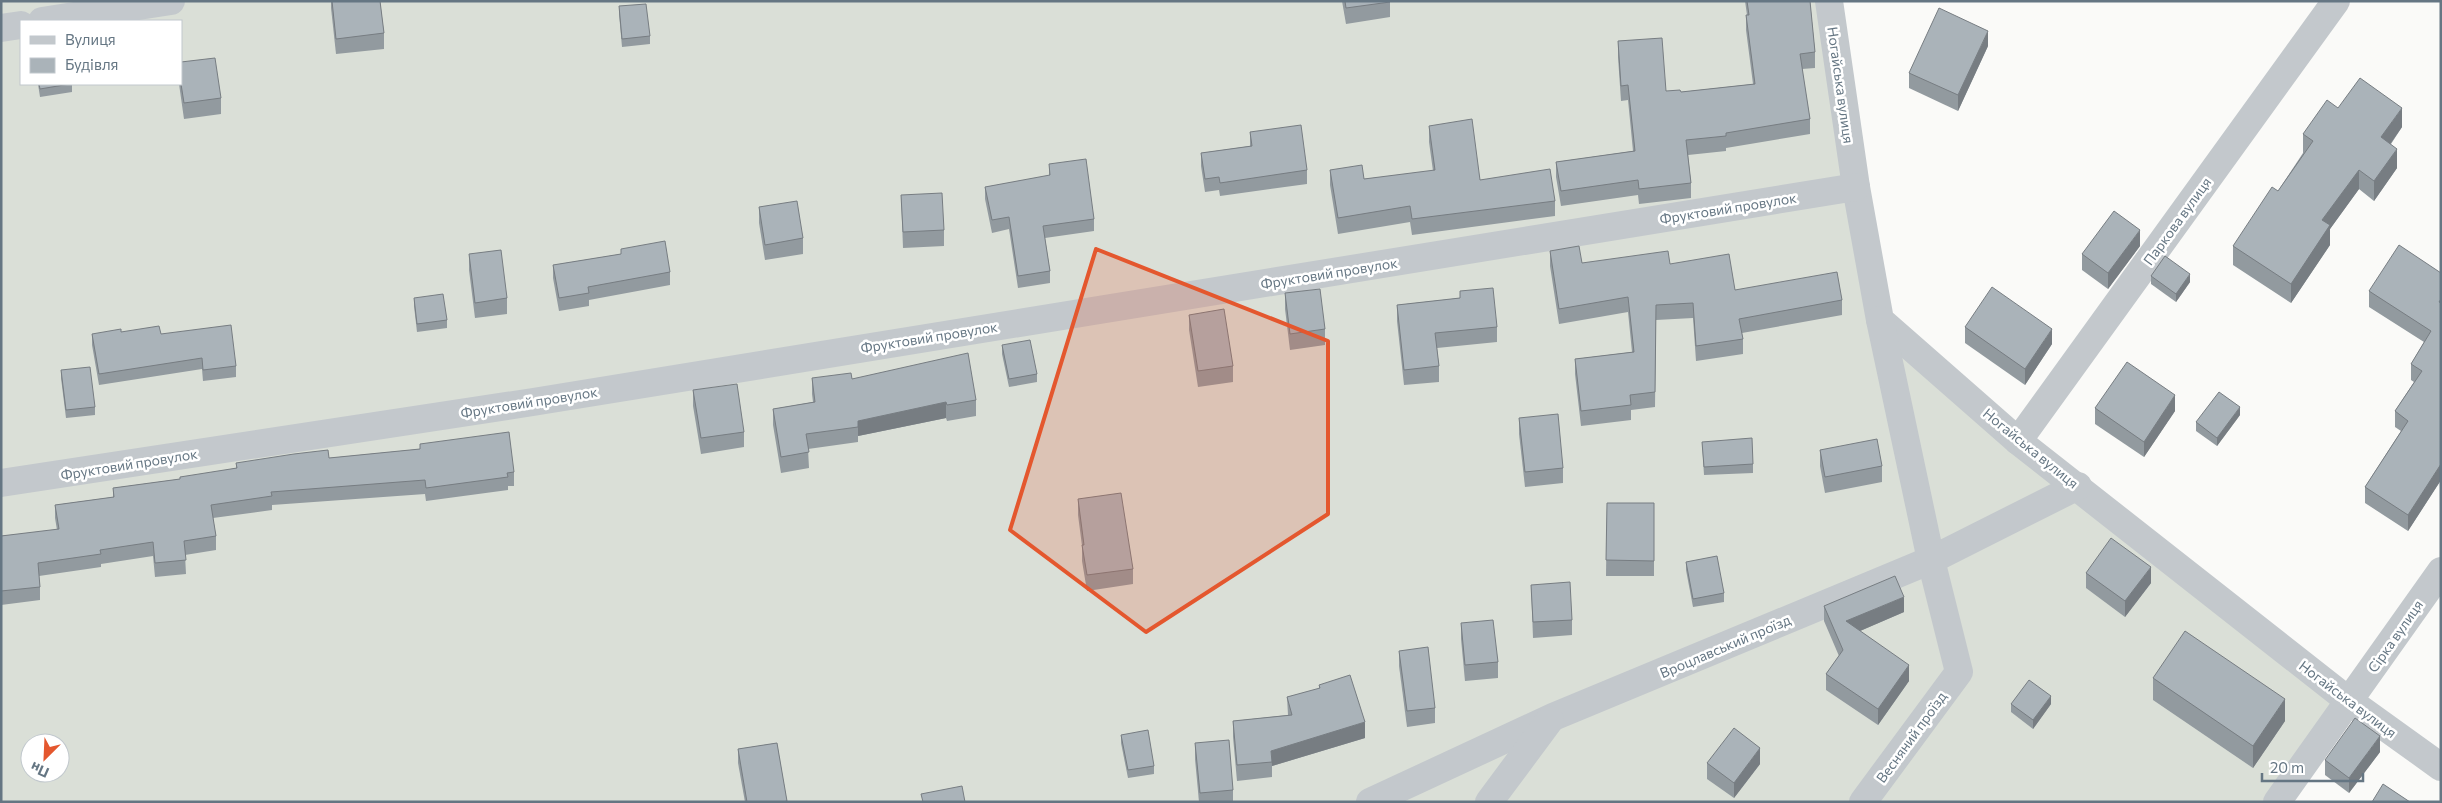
<svg xmlns="http://www.w3.org/2000/svg" width="2442" height="803" font-family="Commissioner,sans-serif">
<style>
.garden{fill:#dadfd7;fill-rule:evenodd}
.lines{fill:none;stroke-linecap:round;stroke-linejoin:round}
.minor{stroke:#c3c8cc;stroke-width:28}
.wall{fill:#929a9f}
.shaded-wall{fill:#777d82}
.building{fill:#aab3b9;stroke:#777d82}
.marked{fill:#e4572e;fill-opacity:0.2;stroke:#e4572e;stroke-width:4;stroke-linejoin:round}
.labels{text-anchor:middle;dominant-baseline:central;stroke-width:5;stroke-linejoin:round;paint-order:stroke}
.street-label{font-size:14px;fill:#657683;stroke:#fff}
</style>
<rect width="100%" height="100%" fill="#fafaf8"/>
<path class="garden" d="M 1,1 L 1829,1 L 1881,320 L 2349,701 L 2277,802 L 1,802 ZM 21,21 L 181,21 L 181,84 L 21,84 ZM 30,743 L 60,743 L 60,773 L 30,773 Z"/>
<g class="lines">
<g class="minor">
<polyline points="1829,1 1856,187 1880,320 2018,441 2349,701 2441,767"/>
<polyline points="42,21 171,1"/>
<polyline points="1,28 21,25"/>
<polyline points="2018,441 2336,1"/>
<polyline points="1,483 533,402 1856,187"/>
<polyline points="1370,802 1553,717 1931,560 2078,486"/>
<polyline points="1489,802 1550,720"/>
<polyline points="1863,802 1959,672 1931,560 1880,320"/>
<polyline points="2277,802 2441,571"/>
</g>
</g>
<g class="wall">
<polygon points="331,1 380,1 384,33 384,49 336,54 331,8"/>
<polygon points="1342,1 1390,1 1390,17 1346,24"/>
<polygon points="1745,1 1810,1 1815,52 1815,68 1802,69 1810,119 1810,134 1726,148 1726,151 1688,155 1691,183 1691,198 1639,204 1638,195 1561,206 1556,177 1556,162 1633,151 1628,100 1621,101 1618,57 1618,41 1666,91 1681,92 1753,84 1746,30 1746,15 1747,15"/>
<polygon points="619,6 650,36 650,44 622,47 619,14"/>
<polygon points="1988,46 1958,111 1909,88 1909,73"/>
<polygon points="38,84 72,84 72,92 40,97"/>
<polygon points="179,84 181,84 221,98 221,114 184,119"/>
<polygon points="2338,108 2402,127 2391,144 2397,168 2374,201 2359,189 2330,229 2330,245 2291,303 2233,265 2233,246 2278,191 2303,153 2303,134"/>
<polygon points="1429,126 1480,180 1555,201 1555,216 1412,235 1410,222 1338,234 1330,185 1330,170 1364,179 1433,171 1429,142"/>
<polygon points="1250,132 1307,170 1307,184 1220,196 1219,190 1205,192 1201,166 1201,153 1250,146"/>
<polygon points="1049,164 1094,219 1094,231 1045,238 1050,271 1050,283 1018,288 1009,229 992,233 985,199 985,187 1049,176"/>
<polygon points="901,195 944,230 944,246 903,248"/>
<polygon points="759,207 803,238 803,254 765,260 759,223"/>
<polygon points="2140,246 2108,289 2082,270 2082,254"/>
<polygon points="621,249 670,272 670,285 589,300 589,306 559,311 553,278 553,265 621,254"/>
<polygon points="1550,251 1582,263 1670,264 1735,290 1842,300 1842,315 1742,333 1743,339 1743,354 1696,361 1693,318 1656,320 1655,407 1631,410 1631,420 1581,426 1575,374 1575,359 1632,352 1628,312 1559,324 1550,266"/>
<polygon points="469,254 507,298 507,314 475,318 469,270"/>
<polygon points="2441,273 2441,480 2408,531 2365,503 2365,487 2401,431 2395,427 2395,411 2414,382 2411,380 2411,364 2424,342 2369,307 2369,291"/>
<polygon points="2151,276 2190,282 2176,302 2151,284"/>
<polygon points="1460,291 1497,327 1497,342 1437,348 1439,366 1439,382 1404,385 1397,321 1397,305 1460,298"/>
<polygon points="1285,293 1325,329 1325,345 1290,350 1285,309"/>
<polygon points="414,298 447,320 447,328 417,332 414,306"/>
<polygon points="1189,315 1233,366 1233,382 1198,387 1189,330"/>
<polygon points="1965,327 2052,344 2025,385 1965,343"/>
<polygon points="92,334 161,334 236,366 236,377 203,381 202,369 99,385 92,345"/>
<polygon points="1002,345 1037,374 1037,382 1009,387 1002,354"/>
<polygon points="61,370 95,407 95,415 66,418 61,378"/>
<polygon points="812,378 852,379 976,400 976,416 947,421 946,418 858,436 858,442 808,449 809,468 781,473 773,425 773,409 813,402 812,394"/>
<polygon points="693,390 744,432 744,447 701,454 693,406"/>
<polygon points="2095,408 2175,411 2144,457 2095,424"/>
<polygon points="2240,415 2217,446 2196,431 2196,422"/>
<polygon points="1519,418 1563,468 1563,483 1525,487 1519,434"/>
<polygon points="1702,442 1753,464 1753,473 1704,475"/>
<polygon points="420,444 514,472 514,486 508,486 508,490 426,501 425,494 272,505 272,510 213,518 216,536 216,550 185,555 186,574 155,577 153,556 101,564 101,567 39,576 40,587 40,600 1,605 1,536 57,530 55,518 55,505 113,497 113,488 180,479 236,468 236,463 329,458 420,449"/>
<polygon points="1820,450 1882,466 1882,482 1825,493 1820,466"/>
<polygon points="1078,499 1133,569 1133,584 1087,591 1082,561 1082,546 1078,515"/>
<polygon points="1607,503 1654,503 1654,576 1606,576"/>
<polygon points="1686,562 1724,593 1724,602 1693,607 1686,570"/>
<polygon points="2086,573 2151,583 2125,617 2086,588"/>
<polygon points="1531,585 1572,620 1572,635 1533,638"/>
<polygon points="1824,606 1904,612 1860,631 1909,681 1878,725 1826,690 1826,674 1839,656 1824,621"/>
<polygon points="1461,623 1498,662 1498,678 1465,681 1461,639"/>
<polygon points="1399,651 1435,708 1435,723 1407,727 1399,666"/>
<polygon points="2153,678 2285,721 2253,768 2153,700"/>
<polygon points="1319,685 1365,738 1272,766 1272,777 1237,781 1233,737 1233,721 1288,715 1287,697 1319,689"/>
<polygon points="2011,704 2051,704 2033,729 2011,712"/>
<polygon points="1121,735 1154,766 1154,774 1128,778 1121,743"/>
<polygon points="777,743 787,802 745,802 738,763 738,749"/>
<polygon points="1195,743 1233,790 1233,802 1199,802 1195,759"/>
<polygon points="2380,752 2349,793 2325,775 2325,760"/>
<polygon points="1707,763 1760,764 1734,798 1707,779"/>
</g>
<g class="shaded-wall">
<polygon points="1988,31 1988,46 1958,111 1958,95"/>
<polygon points="2402,108 2402,127 2381,157 2381,137"/>
<polygon points="2397,149 2397,168 2374,201 2374,181"/>
<polygon points="2359,170 2359,189 2330,229 2330,245 2291,303 2291,284 2322,220"/>
<polygon points="2140,230 2140,246 2108,289 2108,273"/>
<polygon points="2190,274 2190,282 2176,302 2176,294"/>
<polygon points="2052,329 2052,344 2025,385 2025,369"/>
<polygon points="2175,395 2175,411 2144,457 2144,442"/>
<polygon points="946,402 946,418 858,436 858,421"/>
<polygon points="2240,407 2240,415 2217,446 2217,438"/>
<polygon points="2441,464 2441,480 2408,531 2408,515"/>
<polygon points="2151,567 2151,583 2125,617 2125,601"/>
<polygon points="1904,597 1904,612 1846,637 1846,621"/>
<polygon points="1909,665 1909,681 1878,725 1878,709"/>
<polygon points="2051,696 2051,704 2033,729 2033,720"/>
<polygon points="2285,699 2285,721 2253,768 2253,746"/>
<polygon points="1365,722 1365,738 1272,766 1271,751"/>
<polygon points="2380,736 2380,752 2349,793 2349,778"/>
<polygon points="1760,748 1760,764 1734,798 1734,783"/>
</g>
<g class="building">
<polygon points="332,1 380,1 384,33 336,39"/>
<polygon points="1345,1 1390,1 1390,2 1346,8"/>
<polygon points="1747,1 1810,1 1815,52 1800,54 1810,119 1726,133 1726,136 1686,140 1691,183 1639,189 1638,180 1561,191 1556,162 1635,151 1628,85 1621,86 1618,41 1662,38 1666,91 1680,90 1681,92 1755,84 1746,15 1749,15"/>
<polygon points="646,4 650,36 622,39 619,6"/>
<polygon points="1939,8 1988,31 1958,95 1909,73"/>
<polygon points="215,58 221,98 184,103 181,84 181,62"/>
<polygon points="2360,78 2402,108 2381,137 2397,149 2374,181 2359,170 2322,220 2330,225 2291,284 2233,246 2272,187 2278,191 2313,141 2303,134 2327,100 2338,108"/>
<polygon points="39,84 70,84 40,89"/>
<polygon points="1472,119 1480,180 1550,169 1555,201 1412,219 1410,206 1338,218 1330,170 1362,165 1364,179 1435,170 1429,126"/>
<polygon points="1301,125 1307,170 1220,183 1219,177 1205,179 1201,153 1252,146 1250,132"/>
<polygon points="1086,159 1094,219 1043,226 1050,271 1018,276 1009,217 992,220 985,187 1050,175 1049,164"/>
<polygon points="942,193 944,230 903,232 901,195"/>
<polygon points="797,201 803,238 765,245 759,207"/>
<polygon points="2114,211 2140,230 2108,273 2082,254"/>
<polygon points="665,241 670,272 588,287 589,293 559,298 553,265 621,254 621,249"/>
<polygon points="2399,245 2441,273 2441,299 2439,302 2441,303 2441,464 2408,515 2365,487 2408,421 2395,411 2422,371 2411,364 2431,331 2369,291"/>
<polygon points="1579,246 1582,263 1668,251 1670,264 1729,254 1735,290 1837,272 1842,300 1739,319 1743,339 1696,346 1693,303 1656,305 1655,392 1630,395 1631,405 1581,411 1575,359 1634,352 1628,297 1559,309 1550,251"/>
<polygon points="501,250 507,298 475,303 469,254"/>
<polygon points="2165,256 2190,274 2176,294 2151,276"/>
<polygon points="1992,287 2052,329 2025,369 1965,327"/>
<polygon points="1493,288 1497,327 1435,333 1439,366 1404,370 1397,305 1460,298 1460,291"/>
<polygon points="1320,289 1325,329 1290,334 1285,293"/>
<polygon points="443,294 447,320 417,324 414,298"/>
<polygon points="1224,309 1233,366 1198,371 1189,315"/>
<polygon points="231,325 236,366 203,370 202,358 99,374 92,334 121,329 121,332 159,326 161,334"/>
<polygon points="1030,340 1037,374 1009,379 1002,345"/>
<polygon points="968,353 976,400 947,405 946,402 858,421 858,427 806,434 809,452 781,457 773,409 815,402 812,378 851,373 852,379"/>
<polygon points="2127,362 2175,395 2144,442 2095,408"/>
<polygon points="90,367 95,407 66,410 61,370"/>
<polygon points="737,384 744,432 701,438 693,390"/>
<polygon points="2219,392 2240,407 2217,438 2196,422"/>
<polygon points="1558,414 1563,468 1525,472 1519,418"/>
<polygon points="509,432 514,472 507,473 508,477 426,488 425,480 271,492 272,496 211,505 216,536 184,541 186,560 155,563 153,542 100,550 101,554 38,563 40,587 1,591 1,536 59,529 55,505 114,497 113,488 180,479 180,477 237,468 236,463 294,454 328,450 329,458 420,449 420,444"/>
<polygon points="1752,438 1753,464 1704,467 1702,442"/>
<polygon points="1877,439 1882,466 1825,477 1820,450"/>
<polygon points="1121,493 1133,569 1087,575 1082,545 1084,545 1078,499"/>
<polygon points="1607,503 1654,503 1654,561 1606,560"/>
<polygon points="2111,538 2151,567 2125,601 2086,573"/>
<polygon points="1717,556 1724,593 1693,599 1686,562"/>
<polygon points="1895,576 1904,597 1846,621 1909,665 1878,709 1826,674 1843,650 1824,606"/>
<polygon points="1570,582 1572,620 1533,622 1531,585"/>
<polygon points="1493,620 1498,662 1465,665 1461,623"/>
<polygon points="2185,631 2285,699 2253,746 2153,678"/>
<polygon points="1428,647 1435,708 1407,711 1399,651"/>
<polygon points="1350,675 1365,722 1271,751 1272,762 1237,765 1233,721 1292,715 1287,697 1320,688 1319,685"/>
<polygon points="2029,680 2051,696 2033,720 2011,704"/>
<polygon points="2355,718 2380,736 2349,778 2325,760"/>
<polygon points="1734,728 1760,748 1734,783 1707,763"/>
<polygon points="1148,730 1154,766 1128,770 1121,735"/>
<polygon points="1229,740 1233,790 1200,793 1195,743"/>
<polygon points="777,743 787,801 783,802 747,802 738,749"/>
<polygon points="2383,784 2410,802 2372,802"/>
<polygon points="962,786 965,802 923,802 921,794"/>
</g>
<path class="marked" d="M 1096,249 L 1328,341 L 1328,514 L 1146,632 L 1010,530 Z"/>
<g class="labels">
<g class="street-label">
<text transform="translate(1841 85) rotate(82)">Ногайська вулиця</text>
<text transform="translate(1728 208) rotate(-9)">Фруктовий провулок</text>
<text transform="translate(2177 221) rotate(-54)">Паркова вулиця</text>
<text transform="translate(1329 273) rotate(-9)">Фруктовий провулок</text>
<text transform="translate(929 337) rotate(-9)">Фруктовий провулок</text>
<text transform="translate(529 402) rotate(-9)">Фруктовий провулок</text>
<text transform="translate(2031 448) rotate(39)">Ногайська вулиця</text>
<text transform="translate(129 464) rotate(-9)">Фруктовий провулок</text>
<text transform="translate(2395 636) rotate(-55)">Сірка вулиця</text>
<text transform="translate(1725 646) rotate(-23)">Вроцлавський проїзд</text>
<text transform="translate(2348 699) rotate(37)">Ногайська вулиця</text>
<text transform="translate(1911 737) rotate(-54)">Весняний проїзд</text>
</g>
</g>
<rect width="2442" height="803" fill="none" stroke="#657683" stroke-width="5"/>
<rect x="20" y="20" width="162" height="65" fill="#ffffff" stroke="#c1c8cd"/>
<rect x="30" y="36" width="25" height="8" fill="#c3c8cc" stroke="#c1c8cd"/>
<text x="65" y="45" font-size="15" fill="#657683">Вулиця</text>
<rect x="30" y="58" width="25" height="15" fill="#aab3b9" stroke="#c1c8cd"/>
<text x="65" y="70" font-size="15" fill="#657683">Будівля</text>
<g transform="translate(45 758) rotate(204)"><circle r="24" fill="#ffffff" stroke="#c1c8cd"/>
<path d="M0-4L9 19L0 12L-9 19Z" fill="#e4572e"/>
<text y="-8" font-size="14" font-weight="bold" text-anchor="middle" fill="#657683">Пн</text>
</g>
<path d="M2262 773v8h101v-8" fill="none" stroke="#657683" stroke-width="2.5"/>
<text x="2270" y="773" font-size="15" fill="#657683" stroke="#ffffff" stroke-width="4" paint-order="stroke">20 m</text>
</svg>
